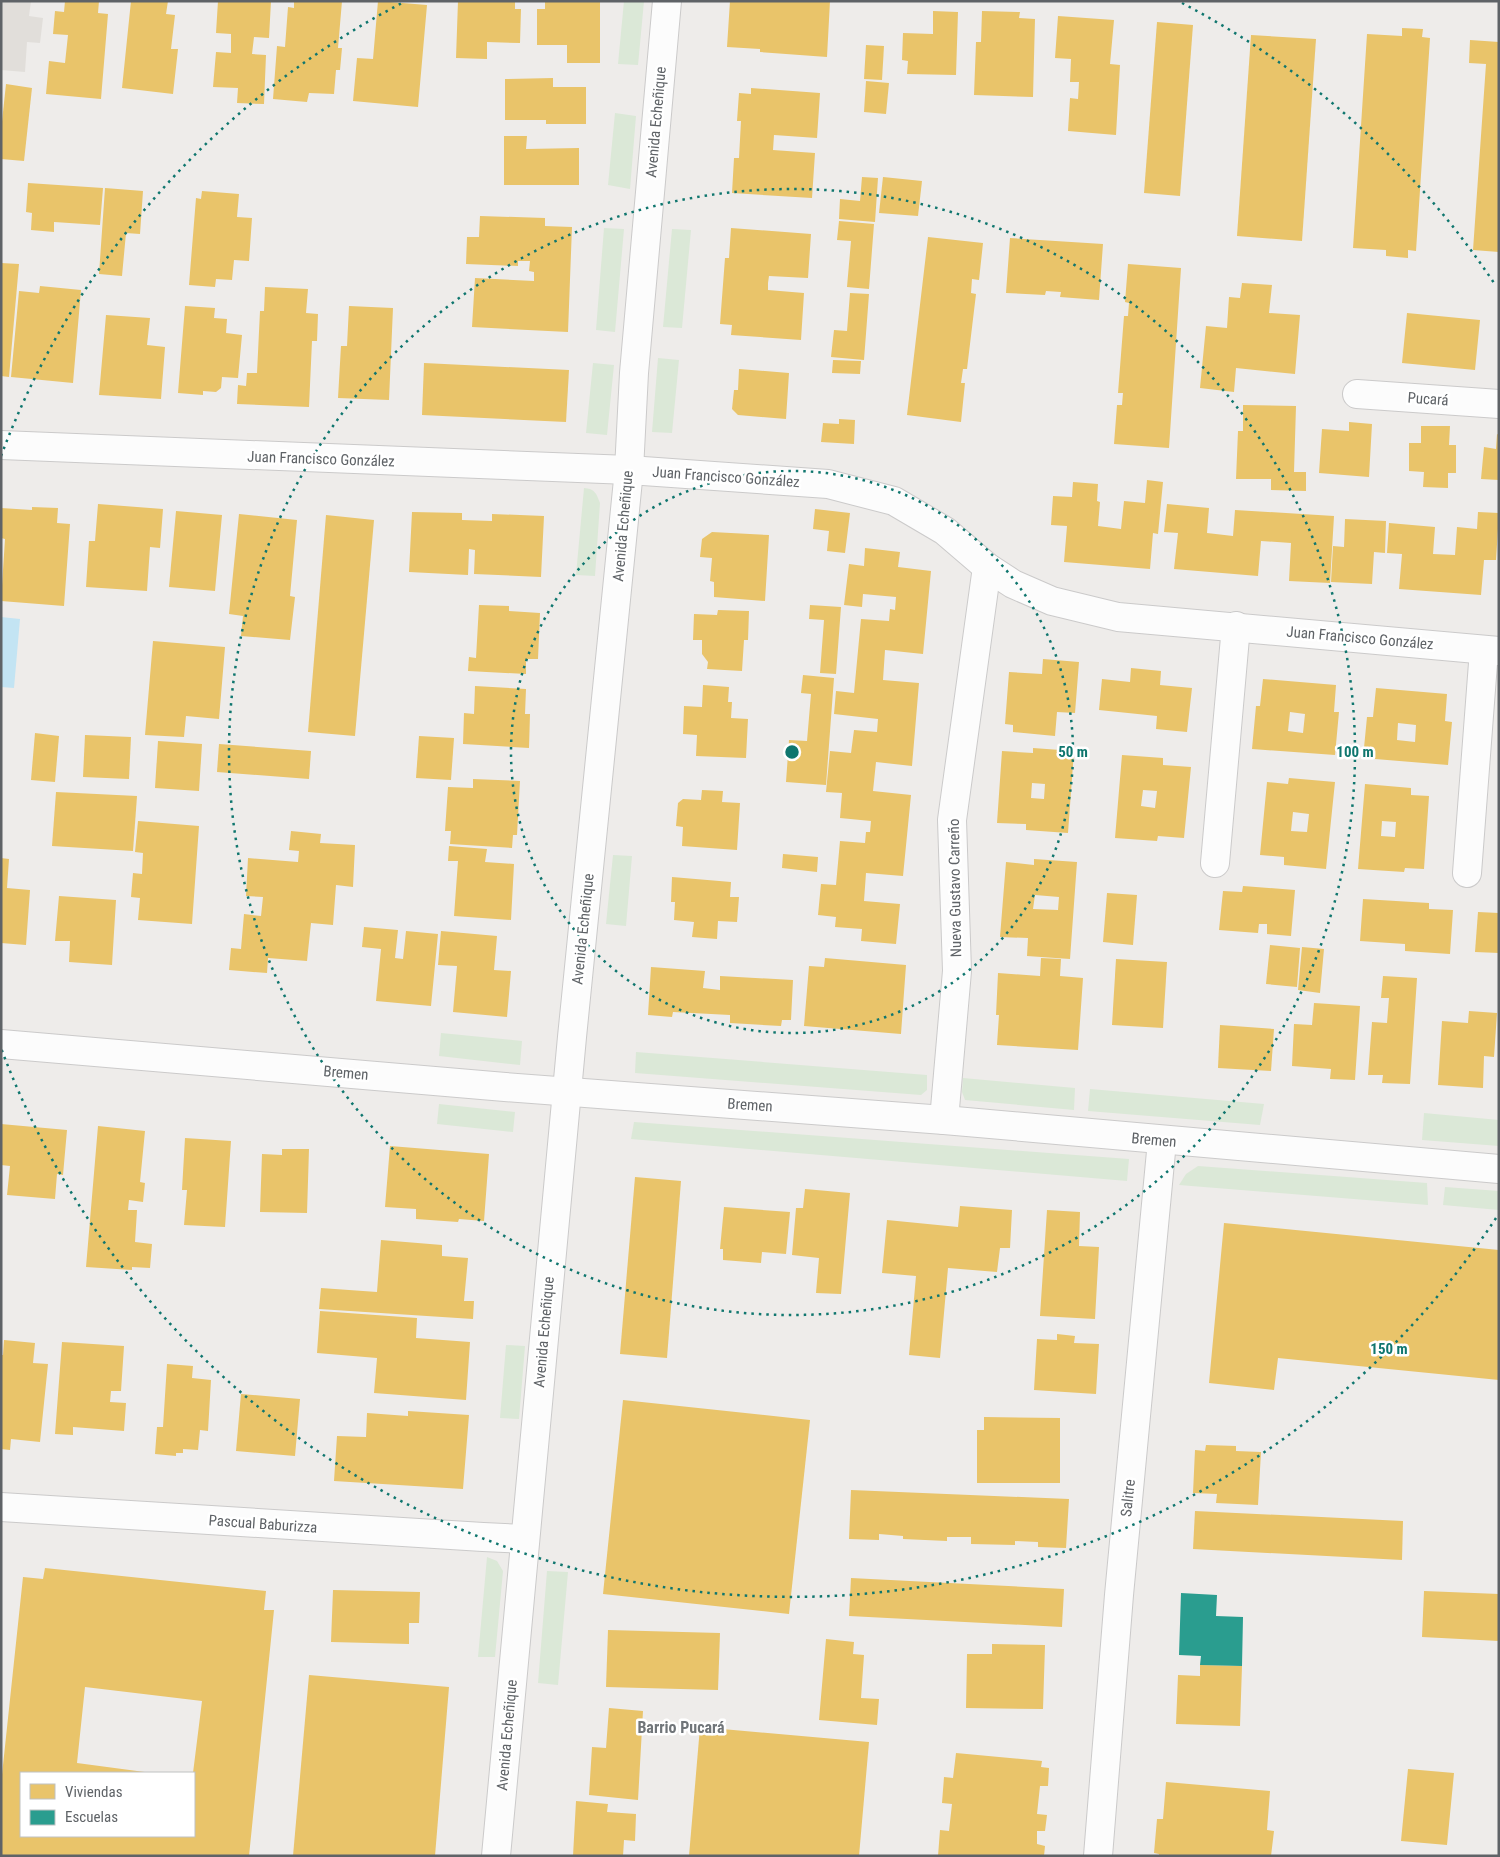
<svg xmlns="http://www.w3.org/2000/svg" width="1500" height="1857" font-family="'Roboto Condensed',sans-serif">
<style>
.education{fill:#e1deda}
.green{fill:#dbe8d7}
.water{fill:#c3e4f3}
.homes{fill:#e9c46a;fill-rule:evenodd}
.schools{fill:#2a9d8f}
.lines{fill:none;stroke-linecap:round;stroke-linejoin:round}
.minor-casing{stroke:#cbcaca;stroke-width:30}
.minor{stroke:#fcfcfc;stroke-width:28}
.ring{fill:none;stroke:#0f766e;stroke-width:2.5;stroke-dasharray:2.5 5}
.labels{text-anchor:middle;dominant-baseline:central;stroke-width:5;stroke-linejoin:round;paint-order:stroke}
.street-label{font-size:15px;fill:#5f6367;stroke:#fff}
.neighbourhood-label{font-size:16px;font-weight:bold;fill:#707579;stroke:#fff}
.centre{fill:#0f766e;stroke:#fff;stroke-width:2.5}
.ring-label{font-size:15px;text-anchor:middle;font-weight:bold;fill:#0f766e;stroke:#fff;stroke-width:5;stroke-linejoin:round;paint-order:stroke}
</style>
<rect width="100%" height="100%" fill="#eeecea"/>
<polygon class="education" points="1,1 31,1 29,16 43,18 40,43 27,42 25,72 1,70"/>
<g class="green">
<polygon points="624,1 644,1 638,65 618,64"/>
<polygon points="615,113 636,116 630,189 608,185"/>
<polygon points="604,228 624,229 615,332 596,330"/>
<polygon points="672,229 691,230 682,328 663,327"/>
<polygon points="658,358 679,360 672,433 652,432"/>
<polygon points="593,363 614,365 607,435 586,433"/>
<path d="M 584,488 C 595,489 596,493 600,503 L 595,576 L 576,575 Z"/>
<polygon points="613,855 632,856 626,926 606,924"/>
<polygon points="441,1033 522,1041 520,1065 439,1056"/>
<polygon points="636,1052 927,1075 927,1090 921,1095 635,1073"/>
<polygon points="963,1078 1075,1088 1074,1110 965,1100 962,1092"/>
<polygon points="1090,1089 1264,1104 1260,1125 1088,1111"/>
<polygon points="439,1104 515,1112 513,1132 437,1124"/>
<polygon points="1424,1113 1499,1120 1499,1146 1422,1140"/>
<polygon points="634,1122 1129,1159 1127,1181 631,1139"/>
<polygon points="1198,1166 1427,1183 1428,1205 1179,1185 1186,1174"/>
<polygon points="1445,1187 1499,1191 1499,1210 1443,1205"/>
<polygon points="506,1345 525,1346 519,1419 500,1418"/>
<polygon points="487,1557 497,1561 503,1571 495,1657 478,1657"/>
<polygon points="547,1571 568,1572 558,1685 538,1683"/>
</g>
<polygon class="water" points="1,617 20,619 14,688 1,687"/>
<g class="homes">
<polygon points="65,1 99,1 98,13 108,14 101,99 46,94 49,61 65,63 68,35 53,34 55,11 64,12"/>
<polygon points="131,1 168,1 166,14 175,15 171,49 178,49 173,94 122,88"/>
<polygon points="218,1 271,1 269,38 254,37 252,54 266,55 264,104 237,103 238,88 213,87 216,52 231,53 231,34 216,33"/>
<polygon points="294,1 342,1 338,48 342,48 340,70 336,70 334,94 309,93 307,102 273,99 277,46 285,47 288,7 294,8"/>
<polygon points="378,1 427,5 418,107 353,101 357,58 373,59"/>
<polygon points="458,1 515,1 515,9 521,9 520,43 487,42 487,59 456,58"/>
<polygon points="545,1 600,1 600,63 567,63 567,45 537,45 537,9 545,9"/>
<polygon points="730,1 830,1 827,57 760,52 760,49 727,47"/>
<polygon points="933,11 958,12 956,75 907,74 908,61 902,60 903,33 933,34"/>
<polygon points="982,11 1020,12 1019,18 1035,19 1033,97 974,95 976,42 981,42"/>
<polygon points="1058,16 1114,20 1110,64 1120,65 1116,135 1068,131 1070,98 1078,99 1079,82 1070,82 1071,59 1055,58"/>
<polygon points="1157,22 1193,25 1180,196 1144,193"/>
<polygon points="1402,28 1423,29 1422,37 1430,38 1416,251 1408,250 1408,258 1386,256 1386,250 1353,248 1367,34 1402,36"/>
<polygon points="1251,35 1316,39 1302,241 1237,236"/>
<polygon points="1470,40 1499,42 1499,252 1473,250 1486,64 1469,63"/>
<polygon points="866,45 884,46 882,80 864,79"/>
<polygon points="553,78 553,87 586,87 586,124 546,124 546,120 505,120 505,79"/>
<polygon points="866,81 889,83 886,114 864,112"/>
<polygon points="6,84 32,88 24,161 1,159 1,131"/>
<polygon points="751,88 820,93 817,138 774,135 773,150 815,153 812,198 732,193 734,158 739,158 741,121 737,121 739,93 751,94"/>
<polygon points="504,136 527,136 526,149 579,148 579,185 504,185"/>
<polygon points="862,177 878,178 875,222 839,219 840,199 860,201"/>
<polygon points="883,177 922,181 918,216 879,213"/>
<polygon points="28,183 103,188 100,225 54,222 54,232 31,230 32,213 26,212"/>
<polygon points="105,188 143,191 140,234 126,233 122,276 99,274"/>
<polygon points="202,191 239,194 237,217 252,218 249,261 234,260 232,280 216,279 215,287 189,285 196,198 201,199"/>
<polygon points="480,216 545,218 545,226 572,227 568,332 472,327 475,278 534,281 534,272 529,271 530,261 518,261 518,266 466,264 467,237 479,237"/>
<polygon points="839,221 874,224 869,289 847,287 851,241 837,240"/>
<polygon points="731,228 811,234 808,278 769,276 768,283 768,290 804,293 801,340 731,335 732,325 720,324 725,258 729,258"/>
<polygon points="928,237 983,243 979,280 972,279 971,293 976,294 967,369 963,369 961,383 965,383 961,422 907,415"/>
<polygon points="1010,238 1103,244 1099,300 1060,297 1061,292 1046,291 1045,295 1006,293"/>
<polygon points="1,263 19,264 9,377 1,376"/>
<polygon points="1128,264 1181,268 1169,448 1114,444 1117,405 1122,405 1123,393 1118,393 1124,316 1128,316 1129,303 1125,302"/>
<polygon points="1242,283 1272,285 1269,313 1300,315 1295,374 1236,368 1234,392 1200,388 1206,326 1227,328 1229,297 1240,298"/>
<polygon points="40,286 81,290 73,383 11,377 19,291 39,293"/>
<polygon points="265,287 308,289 306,313 318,314 317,341 312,341 309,407 237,404 238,385 246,386 247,373 257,373 260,311 264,311"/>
<polygon points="850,293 869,294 864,360 831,357 834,330 847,331"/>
<polygon points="185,306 215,308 214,318 227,319 226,333 242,335 238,378 222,377 221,388 216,392 203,391 203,395 178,393"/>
<polygon points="349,306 393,308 389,400 338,398 341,346 347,346"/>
<polygon points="1407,313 1480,320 1475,370 1402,363"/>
<polygon points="106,315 150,318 147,345 165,347 161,399 99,395"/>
<polygon points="833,360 861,361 860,374 832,373"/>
<polygon points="424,363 569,370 566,422 422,415"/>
<polygon points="739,369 789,373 786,419 738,415 732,409 734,390 738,390"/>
<polygon points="1243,405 1296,406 1294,472 1306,472 1306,491 1271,490 1271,479 1236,479 1238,431 1243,431"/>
<polygon points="839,419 855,420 854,444 821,442 823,423 839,424"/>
<polygon points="1349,422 1372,424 1369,477 1319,473 1322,429 1349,431"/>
<polygon points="1421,426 1450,426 1449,445 1456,445 1456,473 1448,473 1448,488 1423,487 1424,472 1409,471 1409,443 1421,443"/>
<polygon points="1497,434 1499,435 1499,480 1481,479 1484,447 1496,449"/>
<polygon points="1147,480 1163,482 1158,534 1153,533 1150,569 1064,562 1067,526 1051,525 1053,496 1072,497 1073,482 1098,484 1097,501 1100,502 1098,526 1121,529 1124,501 1145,503"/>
<polygon points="98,504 163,509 160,548 150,547 147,591 86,587 89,541 95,541"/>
<polygon points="1167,504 1209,508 1207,533 1233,536 1235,510 1334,516 1330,583 1289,581 1291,543 1261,541 1258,576 1174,569 1178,533 1164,532"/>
<polygon points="32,507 58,508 57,523 70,524 64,606 1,601 5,539 1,538 1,508 32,510"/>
<polygon points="815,509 850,513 845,553 827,551 829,531 813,529"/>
<polygon points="176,511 222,515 215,591 169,587"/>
<polygon points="412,512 462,513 462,520 492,521 492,514 544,516 541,577 474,574 475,550 469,549 468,575 409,572"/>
<polygon points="1478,512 1499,513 1496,560 1484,560 1481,595 1399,589 1402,554 1387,553 1389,523 1435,527 1433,554 1455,555 1457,527 1477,529"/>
<polygon points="239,514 297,520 290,596 295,597 290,640 241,636 243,616 229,614"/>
<polygon points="326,515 374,520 355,736 308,732"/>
<polygon points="1345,519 1386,521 1385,553 1374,552 1372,584 1331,582 1333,546 1344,547"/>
<polygon points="712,532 769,535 765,601 714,597 714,582 710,581 712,558 700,557 702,539"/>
<polygon points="865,548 900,552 898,567 931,571 923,654 885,650 883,680 919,683 912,766 876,762 873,791 911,795 903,876 866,873 864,901 900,904 896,944 861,941 862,929 835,927 836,917 818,915 821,884 836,885 840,841 865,843 866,832 870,832 871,821 840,818 842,793 826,792 830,751 851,753 854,730 877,732 878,719 834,714 836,691 854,693 861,619 889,621 890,609 895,610 896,597 863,594 862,607 844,605 849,564 864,566"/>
<polygon points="479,605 509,606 509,611 540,613 538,659 526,659 526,674 468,671 469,657 476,658"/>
<polygon points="810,605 841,607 836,674 820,673 824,620 809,619"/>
<polygon points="718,610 749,611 748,640 744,640 742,671 707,669 708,662 702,654 702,640 693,640 694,614 717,615"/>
<polygon points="153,641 225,647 219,719 186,716 184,737 145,735"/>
<polygon points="1043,659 1079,662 1075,713 1057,712 1055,736 1013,732 1013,725 1005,724 1009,672 1042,674"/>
<polygon points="1131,668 1161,671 1160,685 1192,688 1187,732 1156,729 1157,716 1099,710 1102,679 1130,682"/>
<polygon points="803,675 834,678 826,785 786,782 789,740 807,741 811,694 801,693"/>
<path d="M 1263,679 L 1336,685 L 1334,712 L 1339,712 L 1335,755 L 1252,749 L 1256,706 L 1260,706 ZM 1290,712 L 1305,714 L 1303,733 L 1288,731 Z"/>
<polygon points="703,685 729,687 728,702 732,702 731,718 748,719 746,758 696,756 697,735 683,734 684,706 702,707"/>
<polygon points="475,686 526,689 525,714 530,714 529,748 463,744 464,713 474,714"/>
<path d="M 1376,688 L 1447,694 L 1445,721 L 1452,722 L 1448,765 L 1363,758 L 1367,717 L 1373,717 ZM 1398,723 L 1416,725 L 1415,742 L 1397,740 Z"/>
<polygon points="35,733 59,736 55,782 31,780"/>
<polygon points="85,735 131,737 129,779 83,777"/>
<polygon points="419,736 454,738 451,780 416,778"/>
<polygon points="158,741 202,744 199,791 155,788"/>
<polygon points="219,744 311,751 309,779 217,772"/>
<path d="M 1033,748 L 1074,751 L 1068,833 L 1026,830 L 1026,824 L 997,823 L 1002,751 L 1033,753 ZM 1032,783 L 1045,784 L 1044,799 L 1031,798 Z"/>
<path d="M 1122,755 L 1163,758 L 1163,765 L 1191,767 L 1184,838 L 1158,836 L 1157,841 L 1115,838 ZM 1143,790 L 1157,791 L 1155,808 L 1141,806 Z"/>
<path d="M 1289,778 L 1335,782 L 1326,869 L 1284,865 L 1284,857 L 1260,855 L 1267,782 L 1288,784 ZM 1293,812 L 1309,814 L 1307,832 L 1291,831 Z"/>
<polygon points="473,779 520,781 517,835 513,835 512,848 450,844 451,831 445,831 448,787 473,788"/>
<path d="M 1365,784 L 1411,788 L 1411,795 L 1429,796 L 1424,869 L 1405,868 L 1404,872 L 1358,869 ZM 1382,821 L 1396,822 L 1395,837 L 1381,836 Z"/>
<polygon points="702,790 723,791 722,802 740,803 737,850 682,846 683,827 676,826 678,803 683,799 701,800"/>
<polygon points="56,792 137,796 133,851 52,846"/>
<polygon points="138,821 199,826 192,924 138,920 140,898 131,897 133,873 142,874 143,853 135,852"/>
<polygon points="291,831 321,834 320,843 355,845 353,887 336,885 333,925 311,923 307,961 268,958 267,973 229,970 231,948 241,949 244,914 261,916 263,897 246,896 248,858 298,862 299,851 289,850"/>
<polygon points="449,846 487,849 485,862 514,864 511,920 454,916 458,861 448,861"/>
<polygon points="783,854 818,857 817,872 782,868"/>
<polygon points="1,858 9,859 7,888 30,890 26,945 1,943"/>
<path d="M 1034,859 L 1077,862 L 1070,959 L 1027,956 L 1028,938 L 1000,937 L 1006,862 L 1034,865 ZM 1035,895 L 1059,897 L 1058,910 L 1033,909 Z"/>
<polygon points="672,877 731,882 730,897 739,897 737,922 718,921 717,939 692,937 694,922 674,920 675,902 671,902"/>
<polygon points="1243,886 1295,890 1291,936 1267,934 1267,924 1259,924 1258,933 1219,930 1223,891 1242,892"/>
<polygon points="1107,893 1137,895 1133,945 1103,942"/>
<polygon points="59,896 116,900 112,965 69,962 70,941 55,941"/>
<polygon points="1363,899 1429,903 1429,909 1453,910 1450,954 1405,951 1405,944 1360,941"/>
<polygon points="1478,912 1499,913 1499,953 1475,952"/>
<polygon points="364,927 398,930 395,958 403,959 406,931 438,934 431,1006 376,1001 381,949 362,947"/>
<polygon points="441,931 497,936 494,970 511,971 507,1017 453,1012 457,966 438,965"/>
<polygon points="1270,945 1300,948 1297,987 1266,984"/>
<polygon points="1302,947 1324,949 1320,993 1298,990"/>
<polygon points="825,958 906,965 901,1034 804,1026 809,966 824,967"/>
<polygon points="1041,958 1061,959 1060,976 1083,978 1078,1050 997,1045 999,1015 996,1015 998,973 1040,976"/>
<polygon points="1116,959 1167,962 1163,1028 1112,1025"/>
<polygon points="651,967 705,971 703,988 720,990 720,976 793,980 791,1020 782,1020 781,1026 730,1023 730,1015 673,1012 672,1017 648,1015"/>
<polygon points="1383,976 1417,978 1410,1084 1382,1083 1383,1075 1368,1075 1372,1022 1387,1023 1389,998 1381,998"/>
<polygon points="1314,1003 1360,1006 1355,1080 1330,1079 1331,1069 1292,1066 1294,1024 1312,1025"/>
<polygon points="1469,1011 1497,1013 1494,1057 1484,1056 1483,1088 1438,1085 1442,1021 1468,1023"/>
<polygon points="1220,1025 1274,1029 1271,1071 1218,1068"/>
<polygon points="1,1124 67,1130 63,1175 57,1174 55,1199 7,1195 10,1166 1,1165"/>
<polygon points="98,1126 145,1131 140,1182 145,1183 143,1202 129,1200 128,1210 137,1210 135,1242 152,1244 150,1268 132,1267 132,1270 86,1267"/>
<polygon points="185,1138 231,1141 225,1227 184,1225 187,1190 182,1190"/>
<polygon points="390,1146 489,1154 484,1221 459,1219 458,1222 416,1219 416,1209 385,1207"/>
<polygon points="282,1149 309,1149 307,1213 260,1212 262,1154 282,1155"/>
<polygon points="635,1177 681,1181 667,1358 620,1354"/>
<polygon points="805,1189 850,1193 841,1294 816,1293 819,1258 792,1255 796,1208 803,1208"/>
<polygon points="960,1206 1012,1210 1010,1248 1000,1248 997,1272 948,1268 940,1358 909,1355 916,1276 882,1273 887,1220 958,1227"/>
<polygon points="724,1207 790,1212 786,1254 762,1252 761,1263 723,1260 723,1249 720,1249"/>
<polygon points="1047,1210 1080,1212 1079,1246 1099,1247 1095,1319 1040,1316"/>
<polygon points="1224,1223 1499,1250 1499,1380 1278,1358 1274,1390 1209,1383"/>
<polygon points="381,1240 442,1245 442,1256 468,1258 464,1301 474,1301 473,1319 319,1309 321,1288 377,1292"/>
<polygon points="320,1311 417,1318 416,1338 470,1342 466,1400 374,1393 377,1358 317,1353"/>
<polygon points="1057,1334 1075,1336 1074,1343 1099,1344 1096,1394 1034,1390 1037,1339 1057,1340"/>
<polygon points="4,1340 35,1343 33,1363 48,1364 40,1442 11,1439 10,1450 1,1449 1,1355 3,1355"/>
<polygon points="62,1342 124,1346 121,1391 111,1391 110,1402 126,1403 124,1431 73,1427 73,1435 55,1434"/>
<polygon points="167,1364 193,1366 192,1378 211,1380 208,1431 200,1430 198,1450 183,1449 183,1453 176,1453 176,1456 155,1454 157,1427 163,1427"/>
<polygon points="241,1394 300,1399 295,1456 236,1451"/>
<polygon points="623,1400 810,1420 789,1614 603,1594"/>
<polygon points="408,1411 469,1415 463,1489 334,1481 337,1436 366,1437 367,1413 408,1416"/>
<polygon points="984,1417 1060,1418 1060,1483 977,1483 977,1430 984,1430"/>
<polygon points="1206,1445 1236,1446 1236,1451 1261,1452 1258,1505 1216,1503 1217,1494 1193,1493 1195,1450 1205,1451"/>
<polygon points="851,1490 1069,1499 1066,1548 1038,1547 1038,1542 1015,1541 1015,1545 971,1544 971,1537 947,1537 947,1541 903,1539 903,1536 879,1534 879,1540 849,1539"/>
<polygon points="1195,1511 1403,1521 1402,1560 1193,1549"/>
<path d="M 45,1568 L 266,1591 L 264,1610 L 274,1610 L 249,1856 L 1,1856 L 1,1784 L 23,1577 L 43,1579 ZM 85,1687 L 202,1701 L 193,1773 L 194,1836 L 21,1836 L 21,1773 L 152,1773 L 77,1763 Z"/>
<polygon points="851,1578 1064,1589 1062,1627 849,1616"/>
<polygon points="333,1590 420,1592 419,1623 409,1623 409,1644 331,1642"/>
<polygon points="1424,1591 1499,1594 1499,1641 1422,1637"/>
<polygon points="608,1630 720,1633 718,1690 606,1687"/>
<polygon points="826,1639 854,1642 853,1654 864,1655 861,1698 879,1699 877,1725 819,1720"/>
<polygon points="992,1644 1045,1645 1043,1709 966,1708 967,1654 992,1654"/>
<polygon points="1200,1665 1242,1666 1240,1726 1176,1724 1178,1675 1200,1676"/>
<polygon points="309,1675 449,1687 435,1856 293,1856"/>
<polygon points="609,1708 643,1711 638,1800 589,1795 592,1747 606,1748"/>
<polygon points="700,1727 869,1742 859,1856 689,1856"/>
<polygon points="956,1753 1042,1761 1041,1767 1049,1768 1048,1786 1040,1786 1037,1814 1047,1815 1045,1831 1037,1831 1037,1844 1045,1846 1044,1856 938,1856 940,1830 949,1831 952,1804 942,1803 944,1777 953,1778"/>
<polygon points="1408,1769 1454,1773 1447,1845 1401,1841"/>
<polygon points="1166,1782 1270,1791 1267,1830 1274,1831 1271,1856 1159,1856 1159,1854 1154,1853 1157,1819 1163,1819"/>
<polygon points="576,1801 608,1804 607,1812 636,1814 635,1841 624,1840 623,1856 573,1856"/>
</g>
<polygon class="schools" points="1181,1593 1217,1595 1216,1616 1243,1617 1242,1666 1200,1665 1201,1656 1179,1655"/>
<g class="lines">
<defs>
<g id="minor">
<polyline points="1357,394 1499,404"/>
<polyline points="1,445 629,470 828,484 894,501 945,531 987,567 1013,584 1052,601 1118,617 1499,651"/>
<polyline points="1215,863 1236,626"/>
<polyline points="1467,873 1484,650"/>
<polyline points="1,1044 505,1087 944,1120 1499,1169"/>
<polyline points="944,1120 957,971 952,820 987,567"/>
<polyline points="1,1507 483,1537 525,1539"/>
<polyline points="496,1856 572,1037 629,470 634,373 667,1"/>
<polyline points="1098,1856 1119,1595 1162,1141"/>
</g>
</defs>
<use href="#minor" class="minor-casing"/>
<use href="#minor" class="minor"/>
</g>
<g class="ring">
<circle cx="792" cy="752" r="281"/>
<circle cx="792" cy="752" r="563"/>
<path d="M1496 1218A844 844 0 0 1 1 1048M1 456A844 844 0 0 1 402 3M1182 3A844 844 0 0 1 1496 286"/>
</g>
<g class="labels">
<g class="street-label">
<text transform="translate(656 122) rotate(-85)">Avenida Echeñique</text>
<text transform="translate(1428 399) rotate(4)">Pucará</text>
<text transform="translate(321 459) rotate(2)">Juan Francisco González</text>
<text transform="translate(726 477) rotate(4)">Juan Francisco González</text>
<text transform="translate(623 526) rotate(-85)">Avenida Echeñique</text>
<text transform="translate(1360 638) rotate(5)">Juan Francisco González</text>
<text transform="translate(955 888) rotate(-91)">Nueva Gustavo Carreño</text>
<text transform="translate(583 929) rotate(-84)">Avenida Echeñique</text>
<text transform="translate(346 1073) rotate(5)">Bremen</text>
<text transform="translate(750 1105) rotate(4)">Bremen</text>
<text transform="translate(1154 1140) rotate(5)">Bremen</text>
<text transform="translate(544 1332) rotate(-85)">Avenida Echeñique</text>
<text transform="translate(1128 1498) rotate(-84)">Salitre</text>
<text transform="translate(263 1524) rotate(4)">Pascual Baburizza</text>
<text transform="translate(507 1735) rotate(-85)">Avenida Echeñique</text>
</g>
<g class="neighbourhood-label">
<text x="681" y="1727">Barrio Pucará</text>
</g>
</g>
<circle cx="792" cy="752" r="8" class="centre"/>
<g class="ring-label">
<text x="1073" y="757">50 m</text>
<text x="1355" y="757">100 m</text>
<text x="1389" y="1354">150 m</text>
</g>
<rect width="1500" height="1857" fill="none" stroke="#5f6367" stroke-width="5"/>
<rect x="20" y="1772" width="175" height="65" fill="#ffffff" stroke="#bfc1c2"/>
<rect x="30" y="1784" width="25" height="15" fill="#e9c46a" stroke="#bfc1c2"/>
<text x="65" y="1797" font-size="15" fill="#5f6367">Viviendas</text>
<rect x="30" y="1810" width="25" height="15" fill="#2a9d8f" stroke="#bfc1c2"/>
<text x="65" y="1822" font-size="15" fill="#5f6367">Escuelas</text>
</svg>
